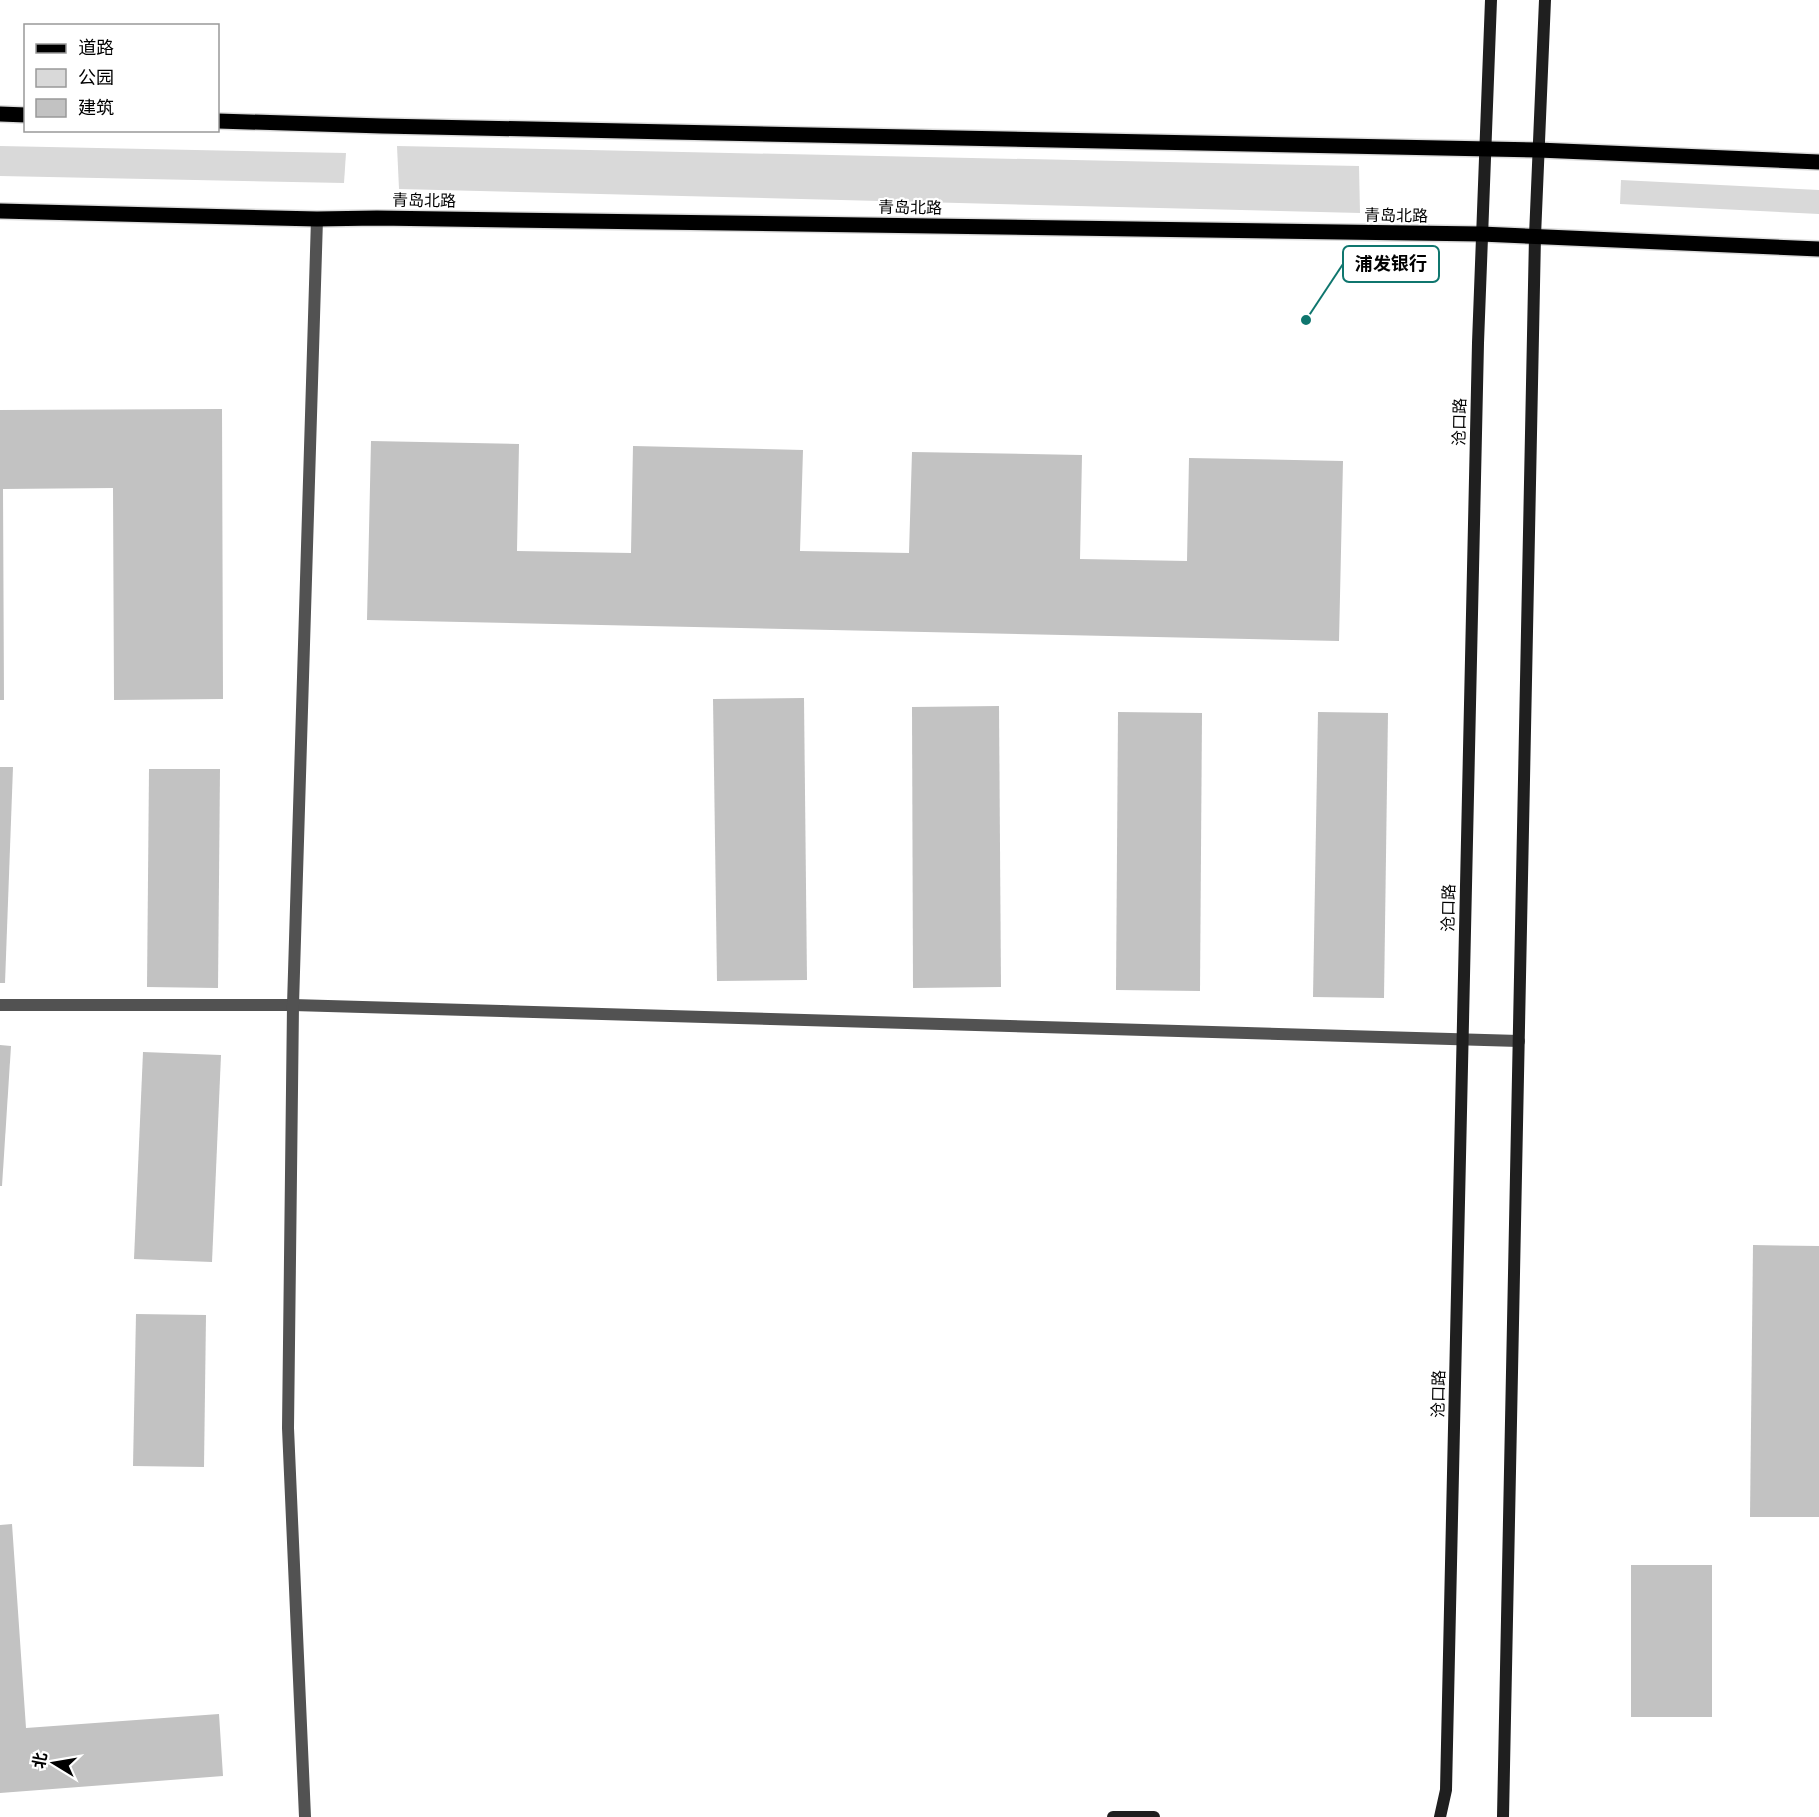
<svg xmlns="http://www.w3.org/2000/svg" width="1819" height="1817" font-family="Inter,'Noto Sans SC',sans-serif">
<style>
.green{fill:#d9d9d9}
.building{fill:#c2c2c2}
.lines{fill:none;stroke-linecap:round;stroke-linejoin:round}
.primary-casing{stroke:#dbdbdb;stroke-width:18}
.minor{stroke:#525252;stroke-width:12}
.tertiary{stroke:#525252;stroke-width:12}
.secondary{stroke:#1f1f1f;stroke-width:12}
.primary{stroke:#000;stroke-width:15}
.labels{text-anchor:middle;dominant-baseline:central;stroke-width:4.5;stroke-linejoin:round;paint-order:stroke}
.street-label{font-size:16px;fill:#000;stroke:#fff}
.leader{fill:none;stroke:#0f766e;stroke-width:2}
.callout-dot{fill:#0f766e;stroke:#fff;stroke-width:2}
.callout{fill:#fff;stroke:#0f766e;stroke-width:2}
.callout-label{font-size:18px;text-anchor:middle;font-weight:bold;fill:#000}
</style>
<rect width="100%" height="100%" fill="#fff"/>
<g class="green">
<polygon points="0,146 346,153 344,183 0,176"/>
<polygon points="397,146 1359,166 1360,213 399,189"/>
<polygon points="1621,180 1819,190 1819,214 1620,204"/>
</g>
<g class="building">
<polygon points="222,409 223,699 114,700 113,488 3,489 4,700 0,700 0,410"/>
<polygon points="371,441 519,444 517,551 631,553 633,446 803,450 800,551 909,553 912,452 1082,455 1080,559 1187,561 1189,458 1343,461 1339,641 367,620"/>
<polygon points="804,698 807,980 717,981 713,699"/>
<polygon points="999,706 1001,987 913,988 912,707"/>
<polygon points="1118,712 1202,713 1200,991 1116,990"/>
<polygon points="1318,712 1388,713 1384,998 1313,997"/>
<polygon points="0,767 13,767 5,983 0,983"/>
<polygon points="149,769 220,769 218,988 147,987"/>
<polygon points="0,1045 11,1046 2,1186 0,1186"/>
<polygon points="143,1052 221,1055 212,1262 134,1259"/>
<polygon points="1753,1245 1819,1246 1819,1517 1750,1517"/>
<polygon points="136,1314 206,1315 204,1467 133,1466"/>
<polygon points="12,1524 26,1728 219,1714 223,1776 0,1793 0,1525"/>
<rect x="1631" y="1565" width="81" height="152"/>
</g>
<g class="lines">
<defs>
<g id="primary">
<polyline points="0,114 26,115"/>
<polyline points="218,121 382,126 1538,150 1819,162"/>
<polyline points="0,211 317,219 377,218 1481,234 1819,249"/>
</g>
</defs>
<use href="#primary" class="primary-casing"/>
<polyline class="minor" points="0,1005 293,1005"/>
<g class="tertiary">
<polyline points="293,1005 1519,1041"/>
<polyline points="305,1817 288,1428 293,1005 317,219"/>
</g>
<g class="secondary">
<polyline points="1113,1817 1154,1817"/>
<polyline points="1440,1817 1446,1790 1478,343 1491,0"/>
<polyline points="1503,1817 1535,236 1545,0"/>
</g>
<use href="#primary" class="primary"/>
</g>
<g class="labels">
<g class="street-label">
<text transform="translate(424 200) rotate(1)">青岛北路</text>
<text transform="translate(910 207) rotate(1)">青岛北路</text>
<text transform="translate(1396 215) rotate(1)">青岛北路</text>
<text transform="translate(1459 422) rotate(-89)">沧口路</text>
<text transform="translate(1448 908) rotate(-89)">沧口路</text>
<text transform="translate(1438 1394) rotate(-89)">沧口路</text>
</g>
</g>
<path class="leader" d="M1306 320L1343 264"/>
<circle class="callout-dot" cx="1306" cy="320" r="6"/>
<rect class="callout" x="1343" y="246" width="96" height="36" rx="6"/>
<g class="callout-label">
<text x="1391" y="270">浦发银行</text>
</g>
<rect x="24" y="24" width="195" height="108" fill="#ffffff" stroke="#999999" stroke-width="1.5"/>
<rect x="36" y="44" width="30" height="9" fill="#000000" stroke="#999999" stroke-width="1.5"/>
<text x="78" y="54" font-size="18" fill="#000000">道路</text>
<rect x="36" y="69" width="30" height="18" fill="#d9d9d9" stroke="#999999" stroke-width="1.5"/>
<text x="78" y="84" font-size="18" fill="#000000">公园</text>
<rect x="36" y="99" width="30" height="18" fill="#c2c2c2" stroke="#999999" stroke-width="1.5"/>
<text x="78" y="114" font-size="18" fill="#000000">建筑</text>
<g transform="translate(54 1763) rotate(281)" stroke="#ffffff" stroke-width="4.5" paint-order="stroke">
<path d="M0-4.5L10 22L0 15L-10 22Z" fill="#000000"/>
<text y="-9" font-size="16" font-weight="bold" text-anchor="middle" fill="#000000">北</text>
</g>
</svg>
